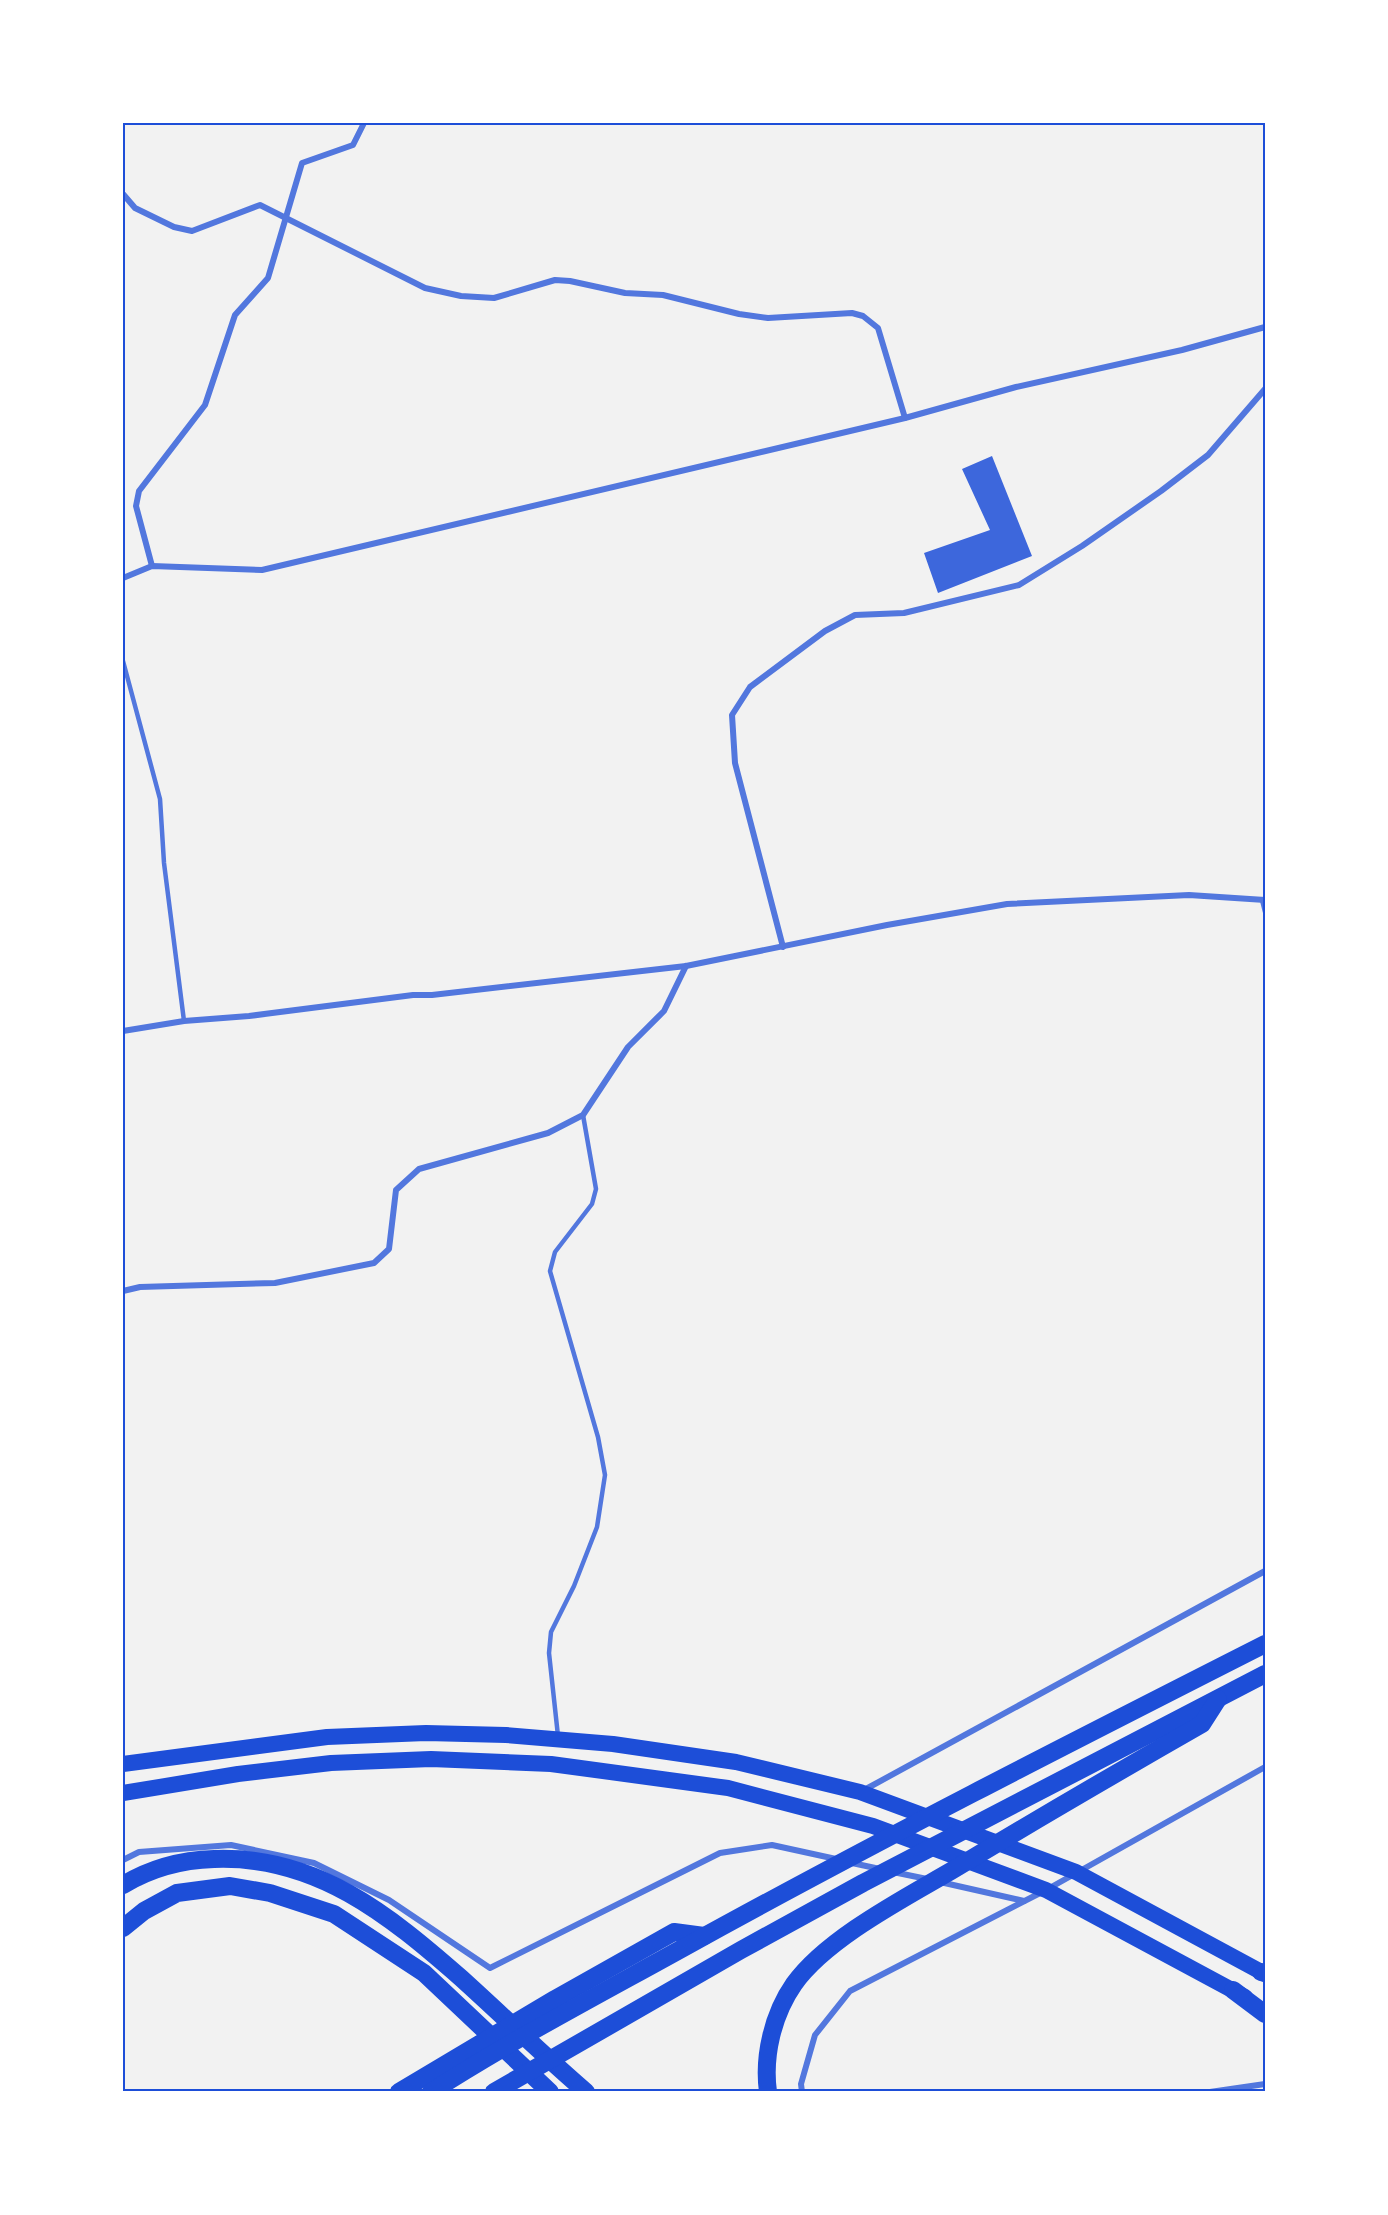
<svg xmlns="http://www.w3.org/2000/svg" width="1388" height="2215" font-family="'Roboto Serif',serif">
<style>
.building{fill:#3d67dc}
.lines{fill:none;stroke-linecap:round;stroke-linejoin:round}
.service{stroke:#5277de;stroke-width:4.5}
.minor{stroke:#5277de;stroke-width:6}
.trunk{stroke:#1d4ed8;stroke-width:16}
.motorway{stroke:#1d4ed8;stroke-width:18}
.neatline{fill:none;stroke:#1d4ed8;stroke-width:2}
</style>
<rect width="100%" height="100%" fill="#f2f2f2"/>
<polygon class="building" points="992,456 1032,556 938,593 924,553 990,530 962,469"/>
<g class="lines">
<g class="service">
<polyline points="123,661 160,799 164,863 184,1021"/>
<polyline points="1262,900 1265,912"/>
<polyline points="558,1736 549,1653 551,1632 574,1586 597,1527 605,1475 598,1437 550,1271 555,1252 592,1204 596,1189 583,1115"/>
</g>
<g class="minor">
<polyline points="123,194 135,208 174,227 192,231 260,205 425,288 461,296 494,298 555,280 570,281 625,293 663,295 739,314 768,318 852,313 863,316 878,328 905,418"/>
<polyline points="152,566 136,506 139,491 205,405 235,315 268,278 302,163 353,145 364,123"/>
<polyline points="123,578 152,566 262,570 905,418 1016,387 1182,350 1265,327"/>
<polyline points="783,947 735,763 732,715 750,687 825,631 855,615 904,613 1019,585 1082,546 1161,491 1208,455 1265,389"/>
<polyline points="123,1031 184,1021 249,1016 413,995 432,995 686,966 887,925 1007,904 1189,895 1265,900"/>
<polyline points="123,1291 140,1287 275,1283 374,1263 389,1249 396,1190 419,1169 548,1133 583,1115 628,1047 664,1011 686,966"/>
<polyline points="864,1790 1265,1571"/>
<polyline points="123,1860 139,1852 231,1845 314,1863 389,1900 490,1968 720,1853 772,1845 836,1859"/>
<polyline points="852,1863 880,1869"/>
<polyline points="893,1872 927,1879"/>
<polyline points="940,1882 1024,1901"/>
<polyline points="802,2092 801,2084 815,2035 850,1991 1046,1890 1265,1767"/>
<polyline points="1210,2092 1265,2084"/>
</g>
<g class="trunk">
<polyline points="123,1764 327,1737 426,1733 506,1735 613,1744 736,1762 860,1792 1076,1872 1265,1974"/>
<polyline points="123,1793 238,1774 331,1763 431,1759 551,1764 728,1788 873,1826 1046,1890 1245,1997"/>
</g>
<g class="motorway">
<path d="M 123,1885 C 151,1868 181,1860 214,1859 C 316,1855 389,1915 461,1978 C 503,2016 543,2055 586,2092"/>
<polyline points="123,1928 144,1911 177,1893 230,1886 270,1893 334,1914 424,1973 550,2092"/>
<polyline points="1261,1972 1265,1973"/>
<polyline points="1233,1990 1265,2014"/>
<polyline points="399,2092 555,1999 674,1932 704,1936"/>
<path d="M 431,2092 C 512,2040 598,1995 683,1948 C 875,1842 1070,1743 1265,1644"/>
<polyline points="494,2092 741,1950 863,1883 1265,1674"/>
<path d="M 768,2092 C 763,2056 773,2014 794,1984 C 826,1939 903,1899 951,1871 C 1034,1821 1118,1772 1202,1724 L 1218,1699"/>
</g>
</g>
<rect width="1388" height="2215" fill="none" stroke="#ffffff" stroke-width="249"/>
<rect x="124" y="124" width="1140" height="1966" class="neatline"/>
</svg>
